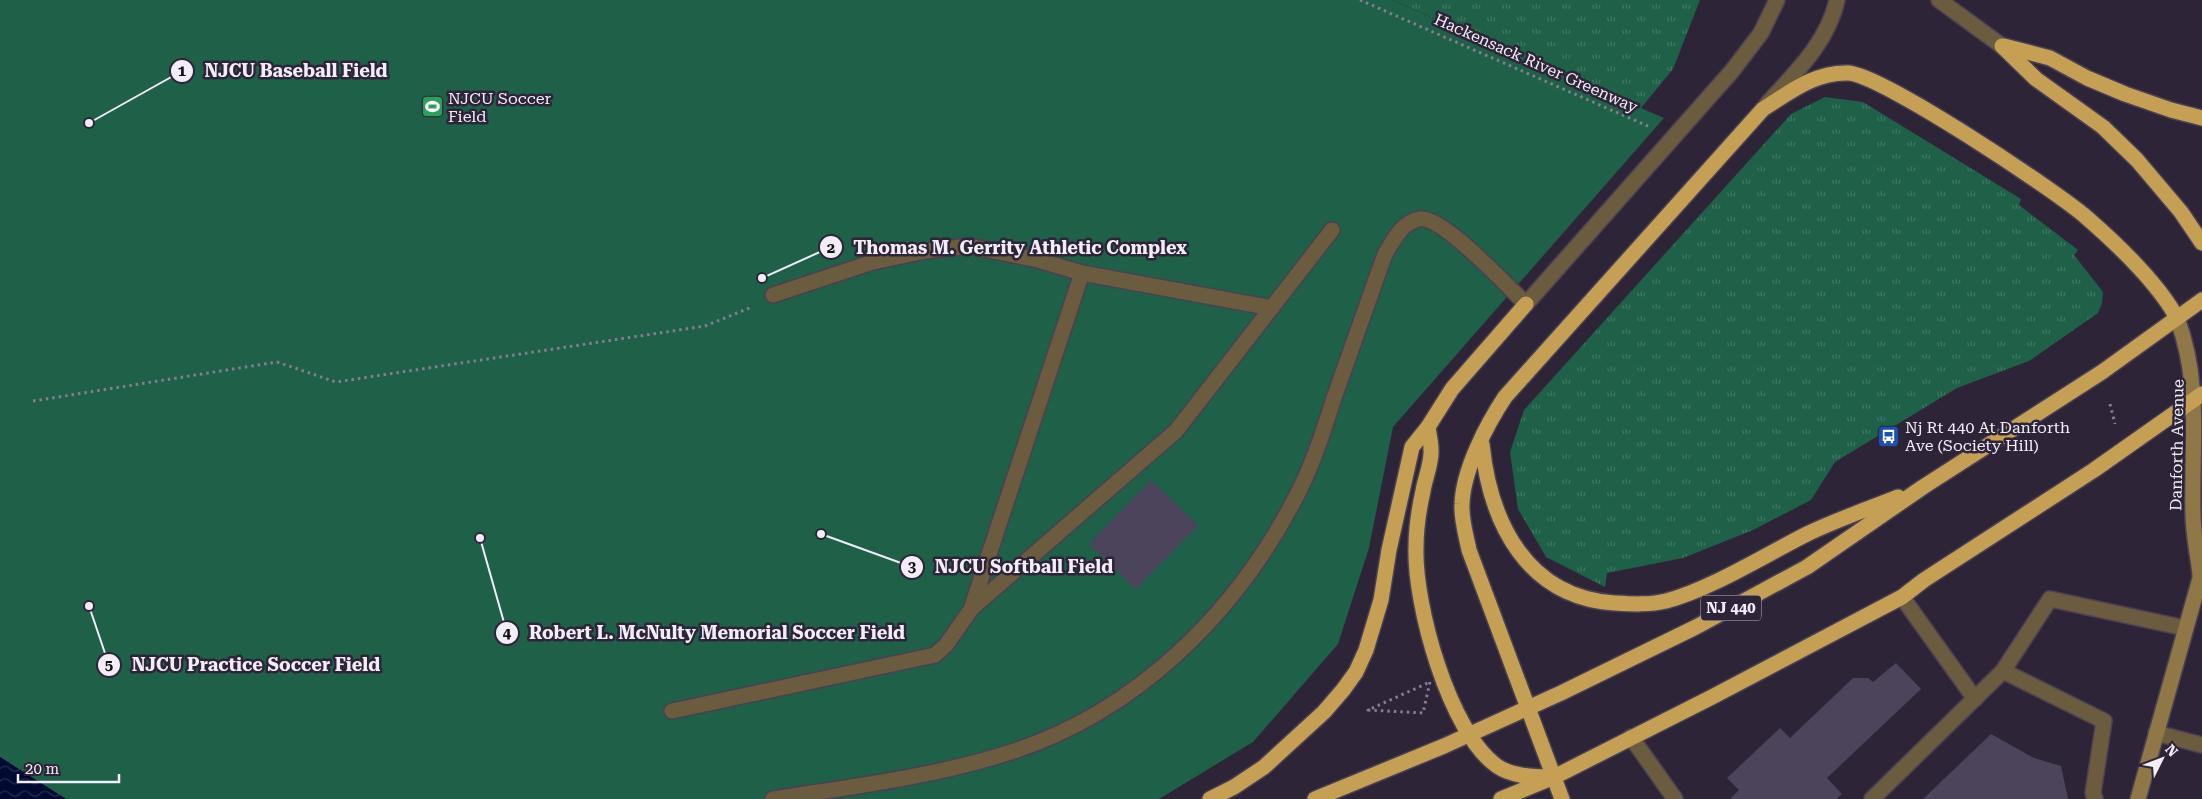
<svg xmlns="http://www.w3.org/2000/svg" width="2202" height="799" font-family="'Roboto Serif',serif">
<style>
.grass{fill:url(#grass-tufts)}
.park{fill:#1e6048}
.water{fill:url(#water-waves)}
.building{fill:#4b445a}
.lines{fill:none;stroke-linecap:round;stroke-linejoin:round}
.lane-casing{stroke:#4a4053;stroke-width:18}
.street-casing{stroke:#4a4053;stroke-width:18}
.secondary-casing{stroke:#4a4053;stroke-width:18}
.highway-casing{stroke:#4a4053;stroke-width:18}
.path{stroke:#867d8e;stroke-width:3;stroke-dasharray:2.5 4;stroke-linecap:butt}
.lane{stroke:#6b5b3f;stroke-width:15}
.street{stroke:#6b5b3f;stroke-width:15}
.secondary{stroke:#8f7748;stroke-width:15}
.highway{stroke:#c59f53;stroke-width:15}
.labels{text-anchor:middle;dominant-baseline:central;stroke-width:5;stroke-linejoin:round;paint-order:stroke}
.shield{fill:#2e2438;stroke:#b8b0bf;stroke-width:1}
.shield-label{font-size:15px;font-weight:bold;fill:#f3ecf9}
.street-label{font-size:16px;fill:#f3ecf9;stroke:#2e2438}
.poi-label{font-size:16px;fill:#f3ecf9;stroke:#2e2438;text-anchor:start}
.leader{fill:none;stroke:#f3ecf9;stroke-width:2}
.callout-dot{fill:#f3ecf9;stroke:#2e2438;stroke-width:2}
.mark-label{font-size:15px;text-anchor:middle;font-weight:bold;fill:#111}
.callout-label{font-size:18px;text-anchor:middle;font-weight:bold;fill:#f3ecf9;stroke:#2e2438;stroke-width:5;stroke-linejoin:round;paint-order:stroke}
</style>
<defs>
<pattern id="grass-tufts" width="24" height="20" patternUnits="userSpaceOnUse" patternTransform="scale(1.25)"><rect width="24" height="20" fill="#1e6048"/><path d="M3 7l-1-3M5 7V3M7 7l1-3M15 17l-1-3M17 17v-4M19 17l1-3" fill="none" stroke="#3f7763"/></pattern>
<pattern id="water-waves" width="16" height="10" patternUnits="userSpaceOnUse" patternTransform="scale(1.25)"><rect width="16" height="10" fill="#000931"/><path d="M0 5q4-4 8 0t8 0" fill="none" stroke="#262d50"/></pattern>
</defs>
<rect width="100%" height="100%" fill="#2e2438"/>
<g class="grass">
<polygon points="1392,0 1700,0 1673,69 1641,108"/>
<polygon points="1825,97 1863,102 2021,199 2019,205 2078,250 2074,255 2103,292 2102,303 2098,313 2029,361 1957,388 1835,462 1811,500 1753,530 1683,558 1607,573 1605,587 1546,557 1518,509 1510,452 1524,410 1791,114"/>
</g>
<polygon class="park" points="0,0 1392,0 1664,118 1393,427 1369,548 1338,644 1253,742 1159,799 66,799 0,757"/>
<polygon class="water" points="0,757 66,799 0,799"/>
<g class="building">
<polygon points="1896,427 1899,433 1885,442 1881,437"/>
<polygon points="1151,480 1198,525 1136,589 1089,544"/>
<polygon points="1896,663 1921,689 1827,778 1842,794 1836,799 1730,799 1739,790 1727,778 1780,728 1790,738 1853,678 1868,678 1873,682"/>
<polygon points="1991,734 2034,758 2061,766 2068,799 1923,799"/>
</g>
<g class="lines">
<defs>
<g id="lane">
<polyline points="1082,273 1272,308"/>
<polyline points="773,295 873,262 925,251 969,246 1038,260 1082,273 972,606"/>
<polyline points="1902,597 1975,699"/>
<polyline points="2003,671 2104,721 2093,793 2095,799"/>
<polyline points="672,711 935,655 946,645 972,608 1176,431 1332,230"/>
<polyline points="2156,733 2202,745"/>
<polyline points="1631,737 1675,799"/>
<path d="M 773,799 C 848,787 925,778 998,756 C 1133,717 1237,614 1299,491 C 1314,461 1324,429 1334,398 C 1351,350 1368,302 1385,254 C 1394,240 1401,223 1419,219 C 1441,214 1508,287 1526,304"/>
<polyline points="1872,799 2003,671 2050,599 2185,628"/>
</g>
<g id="street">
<polyline points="1939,0 2002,46"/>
<path d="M 1767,104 C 1795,73 1828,42 1837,0"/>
<polyline points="1526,304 1732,71 1761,33 1777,0"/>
</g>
<g id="secondary">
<path d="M 2177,318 C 2202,385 2191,444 2193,514 C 2193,534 2198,555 2200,575"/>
<polyline points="2138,799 2202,571"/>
</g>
<g id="highway">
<polyline points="2002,46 2036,79 2103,127 2137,160 2181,212 2202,243"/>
<polyline points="2004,46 2050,58 2087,78 2125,94 2171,110 2202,118"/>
<path d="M 1428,427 C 1429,435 1431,442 1431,450 C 1432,463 1425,478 1423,491 C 1419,509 1416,529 1416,547 C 1414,604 1449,732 1497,766 C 1511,776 1531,777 1548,777"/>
<path d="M 1482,444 C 1490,523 1527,597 1614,603 C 1632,604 1649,605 1666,601 C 1711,589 1765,555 1807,534 C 1836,520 1868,509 1898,497"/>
<polyline points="1210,799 1234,787 1264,767 1324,712 1343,690 1356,672 1366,650 1381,600 1389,550 1412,447 1428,427 1452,389 1526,304"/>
<polyline points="1315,799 1444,746 1561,693 1696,627 1807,567 1923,487 2102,372 2202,300"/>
<polyline points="1501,799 1554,777 1712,697 1902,597 1924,580 2094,470 2202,394"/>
<path d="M 1562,799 L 1469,550 C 1466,535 1461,519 1462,504 C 1463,470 1487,424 1505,397 L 1763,109 C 1790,92 1815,72 1848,73 C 1881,74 2056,191 2086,217 C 2117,244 2158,283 2177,318"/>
</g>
</defs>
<use href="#lane" class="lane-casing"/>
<use href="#street" class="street-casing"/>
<use href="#secondary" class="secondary-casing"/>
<use href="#highway" class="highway-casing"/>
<g class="path">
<polyline points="1360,0 1650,127"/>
<polyline points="33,401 277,362 336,382 705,326 752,307"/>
<polyline points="2110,404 2115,424"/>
<polygon points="1430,682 1423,713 1368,710"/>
</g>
<use href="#lane" class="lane"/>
<use href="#street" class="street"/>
<use href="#secondary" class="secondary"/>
<use href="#highway" class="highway"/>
</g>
<defs>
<symbol id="stadium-square" viewBox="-11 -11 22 22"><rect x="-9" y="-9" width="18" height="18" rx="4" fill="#2e9e5b" stroke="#2e2438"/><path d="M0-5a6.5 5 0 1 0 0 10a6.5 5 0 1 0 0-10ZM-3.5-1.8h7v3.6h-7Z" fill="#fff"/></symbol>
<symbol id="bus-square" viewBox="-11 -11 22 22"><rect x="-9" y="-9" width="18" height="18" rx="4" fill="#1a4fb4" stroke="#2e2438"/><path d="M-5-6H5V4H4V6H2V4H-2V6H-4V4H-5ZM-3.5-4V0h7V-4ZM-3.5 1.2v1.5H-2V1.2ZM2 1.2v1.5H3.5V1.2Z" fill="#fff"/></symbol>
</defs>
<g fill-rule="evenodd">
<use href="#stadium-square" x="420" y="94" width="25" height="25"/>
<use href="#bus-square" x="1876" y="424" width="25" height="25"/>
</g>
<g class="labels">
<rect class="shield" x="1701" y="595.5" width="60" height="25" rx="4"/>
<g class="shield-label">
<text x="1731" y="608">NJ 440</text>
</g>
<g class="street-label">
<text transform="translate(1536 63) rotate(24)">Hackensack River Greenway</text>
<text transform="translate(2177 445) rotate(-89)">Danforth Avenue</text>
</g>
<g class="poi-label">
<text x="448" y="98">NJCU Soccer<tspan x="448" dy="18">Field</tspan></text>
<text x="1905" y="427">Nj Rt 440 At Danforth<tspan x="1905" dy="18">Ave (Society Hill)</tspan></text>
</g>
</g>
<path class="leader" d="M89 123L182 71M762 278L831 247M821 534L912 567M480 538L507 633M89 606L109 665"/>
<g class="callout-dot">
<circle cx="89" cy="123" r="5"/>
<circle cx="762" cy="278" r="5"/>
<circle cx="821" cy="534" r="5"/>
<circle cx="480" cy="538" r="5"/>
<circle cx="89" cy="606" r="5"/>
<circle cx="182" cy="71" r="12"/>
<circle cx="831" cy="247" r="12"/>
<circle cx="912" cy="567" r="12"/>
<circle cx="507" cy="633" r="12"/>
<circle cx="109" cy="665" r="12"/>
</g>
<g class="mark-label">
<text x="182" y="76">1</text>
<text x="831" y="253">2</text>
<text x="912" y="572">3</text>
<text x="507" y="638">4</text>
<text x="109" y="670">5</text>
</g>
<g class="callout-label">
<text x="296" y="77">NJCU Baseball Field</text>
<text x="1020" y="254">Thomas M. Gerrity Athletic Complex</text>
<text x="1024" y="573">NJCU Softball Field</text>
<text x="717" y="639">Robert L. McNulty Memorial Soccer Field</text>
<text x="256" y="671">NJCU Practice Soccer Field</text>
</g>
<g transform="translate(2162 759) rotate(48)" stroke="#2e2438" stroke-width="4" paint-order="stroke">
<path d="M0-4L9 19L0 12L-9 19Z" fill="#f3ecf9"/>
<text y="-8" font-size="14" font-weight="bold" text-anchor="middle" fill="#f3ecf9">N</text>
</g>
<path d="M18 774v8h101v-8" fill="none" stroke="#f3ecf9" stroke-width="2.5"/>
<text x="25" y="774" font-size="15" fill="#f3ecf9" stroke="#2e2438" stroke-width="4" paint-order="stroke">20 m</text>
</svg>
